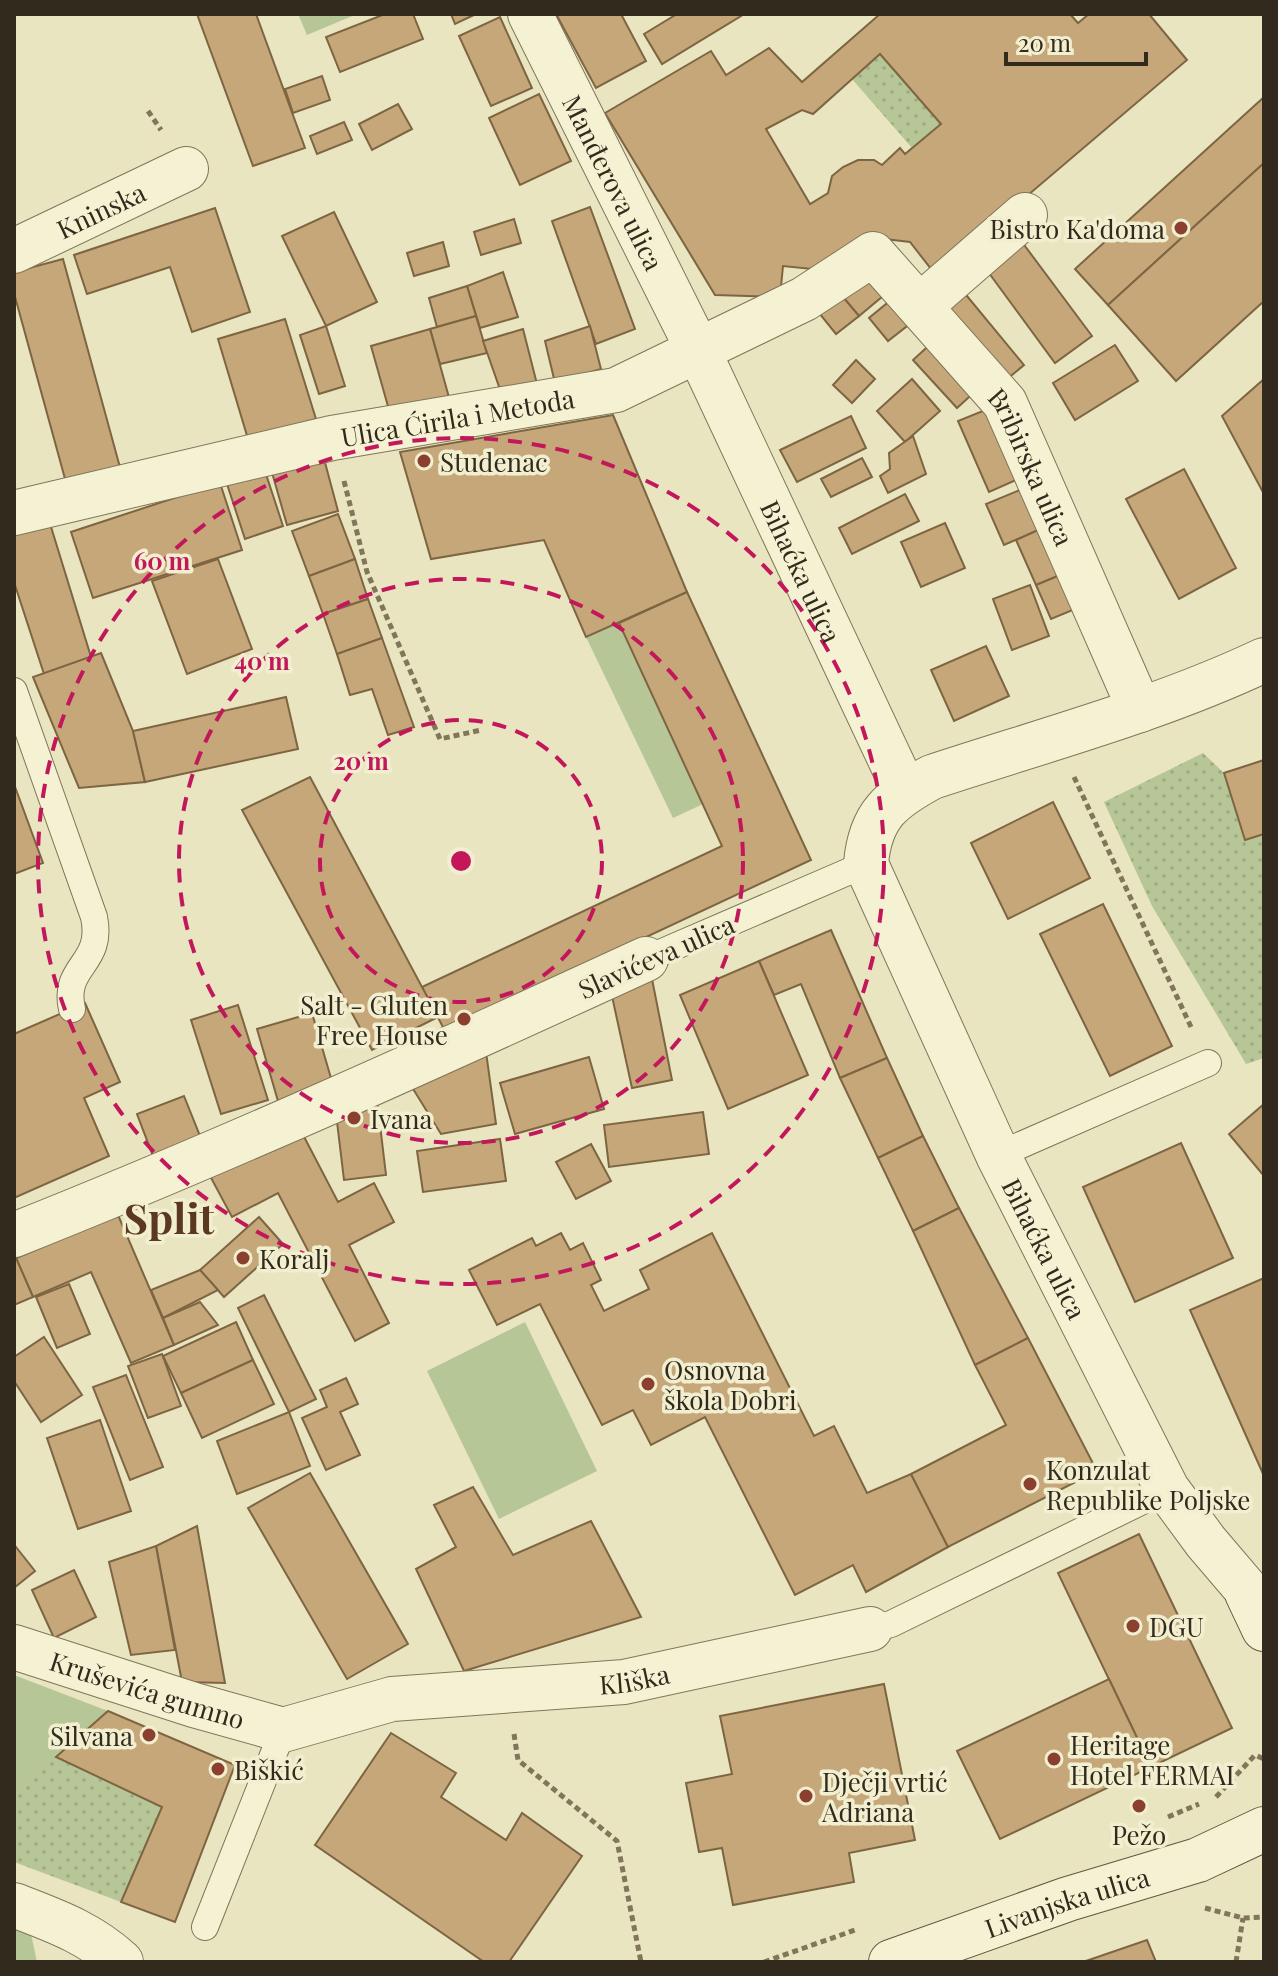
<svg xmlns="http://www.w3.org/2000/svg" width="1278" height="1976" font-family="'Playfair Display',serif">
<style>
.green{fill:#b7c696}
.garden{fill:url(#garden-dots)}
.building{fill:#c5a77a;stroke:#7e6542;stroke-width:2;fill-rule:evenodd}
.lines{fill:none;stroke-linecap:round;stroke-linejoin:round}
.lane-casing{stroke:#81765a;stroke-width:28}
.street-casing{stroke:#81765a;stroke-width:46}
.secondary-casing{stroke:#63573d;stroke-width:46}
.path{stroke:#81765a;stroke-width:5;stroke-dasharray:6 4;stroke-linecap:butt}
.lane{stroke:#f5f1d3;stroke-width:26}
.street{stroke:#f5f1d3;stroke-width:44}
.secondary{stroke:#f5f1d3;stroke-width:44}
.ring{fill:none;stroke:#c2185b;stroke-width:4;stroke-dasharray:14 10}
.poi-dot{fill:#8b402f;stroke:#f2eed0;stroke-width:3}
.labels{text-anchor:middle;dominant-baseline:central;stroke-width:7;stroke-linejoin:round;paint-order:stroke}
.street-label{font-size:26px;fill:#322b1d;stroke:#f2eed0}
.poi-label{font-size:26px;fill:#322b1d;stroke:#f2eed0;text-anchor:start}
.town-label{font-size:42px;font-weight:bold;fill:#5b3820;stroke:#f2eed0}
.centre{fill:#c2185b;stroke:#f2eed0;stroke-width:4}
.ring-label{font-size:24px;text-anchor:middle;font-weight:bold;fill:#c2185b;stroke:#f2eed0;stroke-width:7;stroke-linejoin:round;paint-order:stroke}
</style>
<defs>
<pattern id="garden-dots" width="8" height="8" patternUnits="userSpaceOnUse" patternTransform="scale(2)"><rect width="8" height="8" fill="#b7c696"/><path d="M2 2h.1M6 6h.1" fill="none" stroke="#9eaa81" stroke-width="1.8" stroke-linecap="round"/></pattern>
</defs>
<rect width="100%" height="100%" fill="#e9e5c1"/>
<g class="green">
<polygon points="298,14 357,14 307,35"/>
<polygon points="619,623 703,804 673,818 586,637"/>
<polygon points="525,1322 597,1471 499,1519 427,1371"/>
<polygon points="14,1675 108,1711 14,1796"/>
<polygon points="14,1928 31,1934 37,1962 14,1962"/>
</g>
<g class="garden">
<polygon points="880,54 941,124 912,148 852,79"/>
<polygon points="1203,753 1224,773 1245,840 1264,834 1264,1058 1246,1064 1152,906 1104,802"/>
<polygon points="56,1757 162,1807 121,1902 14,1862 14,1796"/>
</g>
<g class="building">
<polygon points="197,14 256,14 305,148 253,166"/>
<polygon points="385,14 413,14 423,39 340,72 326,37"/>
<polygon points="451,14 476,14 455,24"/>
<polygon points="556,14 621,14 646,61 596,88"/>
<polygon points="677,14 739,14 741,16 662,64 644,34"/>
<path d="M 880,14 L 1070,14 L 1078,23 L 1089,14 L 1149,14 L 1187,60 L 935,274 L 910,242 L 868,237 L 832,271 L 783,266 L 780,297 L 715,295 L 605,113 L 711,51 L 726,75 L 769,48 L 802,82 ZM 880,54 L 941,124 L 905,154 L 900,148 L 882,165 L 874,160 L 858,160 L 843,167 L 832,176 L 828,193 L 810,204 L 766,129 L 802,110 L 813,114 Z"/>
<polygon points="500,17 532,88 491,106 459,36"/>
<polygon points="322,76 330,100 293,113 285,89"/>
<polygon points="539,94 571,161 520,185 489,118"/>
<polygon points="1264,97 1264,163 1108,305 1075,269"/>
<polygon points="398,104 412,129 372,150 359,124"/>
<polygon points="344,122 352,140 317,154 310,136"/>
<polygon points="1264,163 1264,301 1176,381 1108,305"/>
<polygon points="590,207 635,329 596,344 552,221"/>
<polygon points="215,208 250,312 192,332 170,267 87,294 74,255"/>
<polygon points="334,212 377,302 326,326 282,236"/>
<polygon points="514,219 521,243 481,255 474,232"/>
<polygon points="443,242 449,266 414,276 407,253"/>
<polygon points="1022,242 1092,336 1055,363 986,269"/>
<polygon points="63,259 121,471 67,486 14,293 14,272"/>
<polygon points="868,265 889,291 859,316 837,290"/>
<polygon points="503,272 518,317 480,328 467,286"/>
<polygon points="467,286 476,316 437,327 429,298"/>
<polygon points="837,290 859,316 836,334 815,308"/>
<polygon points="962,290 1024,365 1000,385 938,310"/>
<polygon points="897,295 916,319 888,341 869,318"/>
<polygon points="476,316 487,353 440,364 430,329"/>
<polygon points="285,319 316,419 248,439 218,339"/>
<polygon points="326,326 345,386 319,394 300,335"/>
<polygon points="590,326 601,369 555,383 545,341"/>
<polygon points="430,329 450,401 391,417 371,346"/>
<polygon points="523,329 538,388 502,395 483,341"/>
<polygon points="936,339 980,387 957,408 913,360"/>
<polygon points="1115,345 1138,381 1075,420 1053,383"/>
<polygon points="856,360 875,379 852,403 833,385"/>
<polygon points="912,379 940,411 905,442 877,411"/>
<polygon points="1264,379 1264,494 1222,416"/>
<polygon points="995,406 1025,476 989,492 958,421"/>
<polygon points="613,415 687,592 586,637 544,540 431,559 400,452"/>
<polygon points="851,416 866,448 797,482 780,450"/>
<polygon points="913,436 926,474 888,493 880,476 890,469 889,453"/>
<polygon points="323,455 338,511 287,525 271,469"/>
<polygon points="862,458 872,477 831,497 821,479"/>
<polygon points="264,468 283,526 245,539 226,481"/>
<polygon points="1184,469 1236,568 1179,599 1126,499"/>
<polygon points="220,483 242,550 93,598 71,532"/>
<polygon points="1027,487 1045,527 1004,545 986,504"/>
<polygon points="905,494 919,521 852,554 839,528"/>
<polygon points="338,514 355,559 309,576 292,531"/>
<polygon points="48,517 91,657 44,674 14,582 14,527"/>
<polygon points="945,523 965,568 921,587 901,542"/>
<polygon points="1045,527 1065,573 1036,585 1016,540"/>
<polygon points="218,559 252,649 187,674 152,581"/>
<polygon points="355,559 368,599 323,614 309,576"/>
<polygon points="1065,573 1080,607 1051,619 1036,585"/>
<polygon points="1030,585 1049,636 1012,650 993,599"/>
<polygon points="687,592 811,860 445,1031 422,987 722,846 619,623"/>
<polygon points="368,599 382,638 337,654 323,614"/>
<polygon points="382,638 414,727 388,735 372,689 350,695 337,654"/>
<polygon points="986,646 1009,696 954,721 931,670"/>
<polygon points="101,653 133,731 145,782 79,788 33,677"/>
<polygon points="286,697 298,749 145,782 133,731"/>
<polygon points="1264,760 1264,834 1245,840 1224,773"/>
<polygon points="310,777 438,1017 372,1050 242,810"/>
<polygon points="14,784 43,863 14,874"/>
<polygon points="1053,802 1090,878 1008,919 971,843"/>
<polygon points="1103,904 1172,1046 1110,1076 1040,934"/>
<polygon points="831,930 887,1058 840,1078 801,984 774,995 759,961"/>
<polygon points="759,961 808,1075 728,1109 680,995"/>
<polygon points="652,979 672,1080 632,1088 610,987"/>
<polygon points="85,1003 120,1082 84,1098 109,1156 14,1198 14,1034"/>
<polygon points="238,1005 268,1100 221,1114 191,1020"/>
<polygon points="312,1013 333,1085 278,1101 257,1029"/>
<polygon points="486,1052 496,1124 441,1134 410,1084"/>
<polygon points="589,1057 604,1109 515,1134 500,1083"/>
<polygon points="887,1058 923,1136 878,1158 840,1078"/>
<polygon points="184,1096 204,1146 156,1164 137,1114"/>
<polygon points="377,1100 386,1175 344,1180 335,1105"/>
<polygon points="1264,1104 1264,1176 1229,1134"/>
<polygon points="703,1112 709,1154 609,1167 604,1125"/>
<polygon points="300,1129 338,1202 374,1183 394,1222 349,1245 389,1323 355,1341 278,1193 232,1217 210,1176"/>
<polygon points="923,1136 959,1208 913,1231 878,1158"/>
<polygon points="500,1139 506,1181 423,1192 417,1151"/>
<polygon points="1181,1143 1233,1258 1135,1302 1083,1187"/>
<polygon points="591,1144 611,1181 576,1199 556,1162"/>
<polygon points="959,1208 1028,1338 975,1365 913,1231"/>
<polygon points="118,1215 174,1345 131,1363 91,1272 33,1297 16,1258"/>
<polygon points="259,1217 283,1244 224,1297 200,1270"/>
<polygon points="561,1233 570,1250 583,1243 601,1280 591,1285 604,1311 649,1289 640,1270 712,1233 814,1436 834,1426 867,1493 911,1474 948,1547 866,1592 853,1565 795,1595 705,1417 651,1445 633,1410 602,1425 540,1304 497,1325 469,1270 532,1238 536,1246"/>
<polygon points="16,1258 33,1297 14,1305 14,1259"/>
<polygon points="200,1270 218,1290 163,1318 151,1290"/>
<polygon points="1264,1278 1264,1476 1190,1310"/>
<polygon points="69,1284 90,1334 57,1348 36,1297"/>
<polygon points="264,1295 316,1399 289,1412 238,1308"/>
<polygon points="200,1302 218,1325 174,1345 163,1318"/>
<polygon points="236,1322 253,1360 181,1393 163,1356"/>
<polygon points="44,1337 82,1395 41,1422 14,1381 14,1357"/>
<polygon points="1028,1338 1097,1471 948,1547 911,1474 1006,1425 975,1365"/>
<polygon points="162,1354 181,1406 148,1418 128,1366"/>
<polygon points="253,1360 274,1404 202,1438 181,1393"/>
<polygon points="126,1375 163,1467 130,1480 93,1387"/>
<polygon points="346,1378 358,1404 340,1412 360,1455 326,1470 302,1418 327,1407 320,1390"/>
<polygon points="289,1412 310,1466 237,1494 217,1441"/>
<polygon points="100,1420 131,1511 78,1529 47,1438"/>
<polygon points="310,1473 408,1644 347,1679 248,1508"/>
<polygon points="473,1487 513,1555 591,1521 641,1617 464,1671 416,1569 456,1547 434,1505"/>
<polygon points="197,1526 225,1683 182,1682 156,1546"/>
<polygon points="1139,1534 1232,1728 1151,1767 1058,1573"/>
<polygon points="156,1546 175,1650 131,1655 109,1562"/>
<polygon points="16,1547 35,1571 14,1588 14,1549"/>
<polygon points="74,1570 96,1617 54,1638 32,1590"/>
<polygon points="1109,1679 1151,1767 1000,1839 957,1751"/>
<polygon points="884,1684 915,1840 849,1853 854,1882 733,1905 722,1848 699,1852 686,1783 732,1774 720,1716"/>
<polygon points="108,1711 235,1765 175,1922 121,1902 162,1807 56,1757"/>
<polygon points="391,1733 456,1773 441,1797 506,1840 522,1813 582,1856 509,1962 484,1962 315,1845"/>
<polygon points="1147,1940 1156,1962 1083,1962"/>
</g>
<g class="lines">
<defs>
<g id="lane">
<path d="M 14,691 L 94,917 C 104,965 62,965 72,1009"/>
<polyline points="646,959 866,864"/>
<polyline points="998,1155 1208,1063"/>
<polyline points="870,1629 891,1624 1167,1489"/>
<polyline points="205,1927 283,1730"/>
</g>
<g id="street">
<path id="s1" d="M 530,14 L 698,350 L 905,791"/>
<path id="s2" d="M 14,251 L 186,169"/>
<polyline points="920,306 1025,215"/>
<path id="s3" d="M 14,513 L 332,438 L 616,390 L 804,299 L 873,254 L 1005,403 L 1140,710"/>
<path id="s4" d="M 1264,660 C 1158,710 1044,740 932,777 C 891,799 870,815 866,864 L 998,1155 L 1167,1489 L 1206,1542 L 1264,1610"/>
<path d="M 14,1235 C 228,1150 437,1055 646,959"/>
<path id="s5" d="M 14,1647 L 194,1705 L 283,1730 L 392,1699 L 624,1682 L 870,1629"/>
<path d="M 14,1905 C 55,1921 88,1932 121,1962"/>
</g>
<g id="secondary">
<polyline points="1247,1593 1264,1629"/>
<path id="s6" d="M 891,1962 L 1068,1899 L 1198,1860 L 1264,1829"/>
</g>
</defs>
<use href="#lane" class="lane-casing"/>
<use href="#street" class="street-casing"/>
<use href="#secondary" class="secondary-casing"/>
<g class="path">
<polyline points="148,111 161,130"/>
<polyline points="344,481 367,572 440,739 481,730"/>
<polyline points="1074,777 1192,1029"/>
<polyline points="514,1734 518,1760 617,1841 641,1962"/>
<polyline points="1216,1797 1255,1755 1264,1759"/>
<polyline points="1168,1817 1199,1804"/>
<polyline points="1205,1908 1243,1918 1264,1917"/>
<polyline points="764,1962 858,1929"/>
<polyline points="1236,1962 1243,1918"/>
</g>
<use href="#lane" class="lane"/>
<use href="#street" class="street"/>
<use href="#secondary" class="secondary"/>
</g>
<g class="ring">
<circle cx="461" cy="861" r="141"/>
<circle cx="461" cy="861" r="282"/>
<circle cx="461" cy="861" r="423"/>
</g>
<g class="poi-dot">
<circle cx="1181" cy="228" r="8"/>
<circle cx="424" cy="461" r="8"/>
<circle cx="464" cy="1019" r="8"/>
<circle cx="354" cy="1118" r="8"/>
<circle cx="243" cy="1258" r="8"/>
<circle cx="648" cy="1384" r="8"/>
<circle cx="1030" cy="1484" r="8"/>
<circle cx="1133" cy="1626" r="8"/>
<circle cx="149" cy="1735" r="8"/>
<circle cx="1054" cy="1759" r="8"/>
<circle cx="218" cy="1769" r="8"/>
<circle cx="806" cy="1796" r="8"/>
<circle cx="1139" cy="1806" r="8"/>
</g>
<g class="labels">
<g class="street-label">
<text stroke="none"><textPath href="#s1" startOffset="188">Manđerova ulica</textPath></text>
<text stroke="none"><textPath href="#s2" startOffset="96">Kninska</textPath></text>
<text stroke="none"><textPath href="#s3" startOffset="454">Ulica Ćirila i Metoda</textPath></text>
<text stroke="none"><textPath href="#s3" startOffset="1174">Bribirska ulica</textPath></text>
<text stroke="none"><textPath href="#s1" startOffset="620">Bihaćka ulica</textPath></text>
<text transform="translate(656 956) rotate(-24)">Slavićeva ulica</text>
<text stroke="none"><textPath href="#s4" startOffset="892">Bihaćka ulica</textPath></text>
<text stroke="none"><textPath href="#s5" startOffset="638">Kliška</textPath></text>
<text stroke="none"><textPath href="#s5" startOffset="140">Kruševića gumno</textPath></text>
<text stroke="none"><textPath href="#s6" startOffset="186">Livanjska ulica</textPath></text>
</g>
<g class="poi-label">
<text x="1165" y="228" text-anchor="end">Bistro Ka'doma</text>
<text x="440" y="461">Studenac</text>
<text x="448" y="1004" text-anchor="end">Salt - Gluten<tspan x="448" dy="30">Free House</tspan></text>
<text x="370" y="1118">Ivana</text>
<text x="259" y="1258">Koralj</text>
<text x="664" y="1369">Osnovna<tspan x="664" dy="30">škola Dobri</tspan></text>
<text x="1046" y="1469">Konzulat<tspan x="1046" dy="30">Republike Poljske</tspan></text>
<text x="1149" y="1626">DGU</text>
<text x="133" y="1735" text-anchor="end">Silvana</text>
<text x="1070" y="1744">Heritage<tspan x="1070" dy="30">Hotel FERMAI</tspan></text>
<text x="234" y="1769">Biškić</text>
<text x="822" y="1781">Dječji vrtić<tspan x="822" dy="30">Adriana</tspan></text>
<text x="1139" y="1834" text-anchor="middle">Pežo</text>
</g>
<g class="town-label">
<text x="169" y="1217">Split</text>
</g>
</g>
<circle cx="461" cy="861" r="12" class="centre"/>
<g class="ring-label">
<text x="162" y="570">60 m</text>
<text x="262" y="670">40 m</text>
<text x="361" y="770">20 m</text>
</g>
<rect width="1278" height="1976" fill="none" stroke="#322b1d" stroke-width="32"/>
<path d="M1006 52v12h140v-12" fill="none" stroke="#322b1d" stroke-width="4"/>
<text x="1018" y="52" font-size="24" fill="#322b1d" stroke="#f2eed0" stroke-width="6" paint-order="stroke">20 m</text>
</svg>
